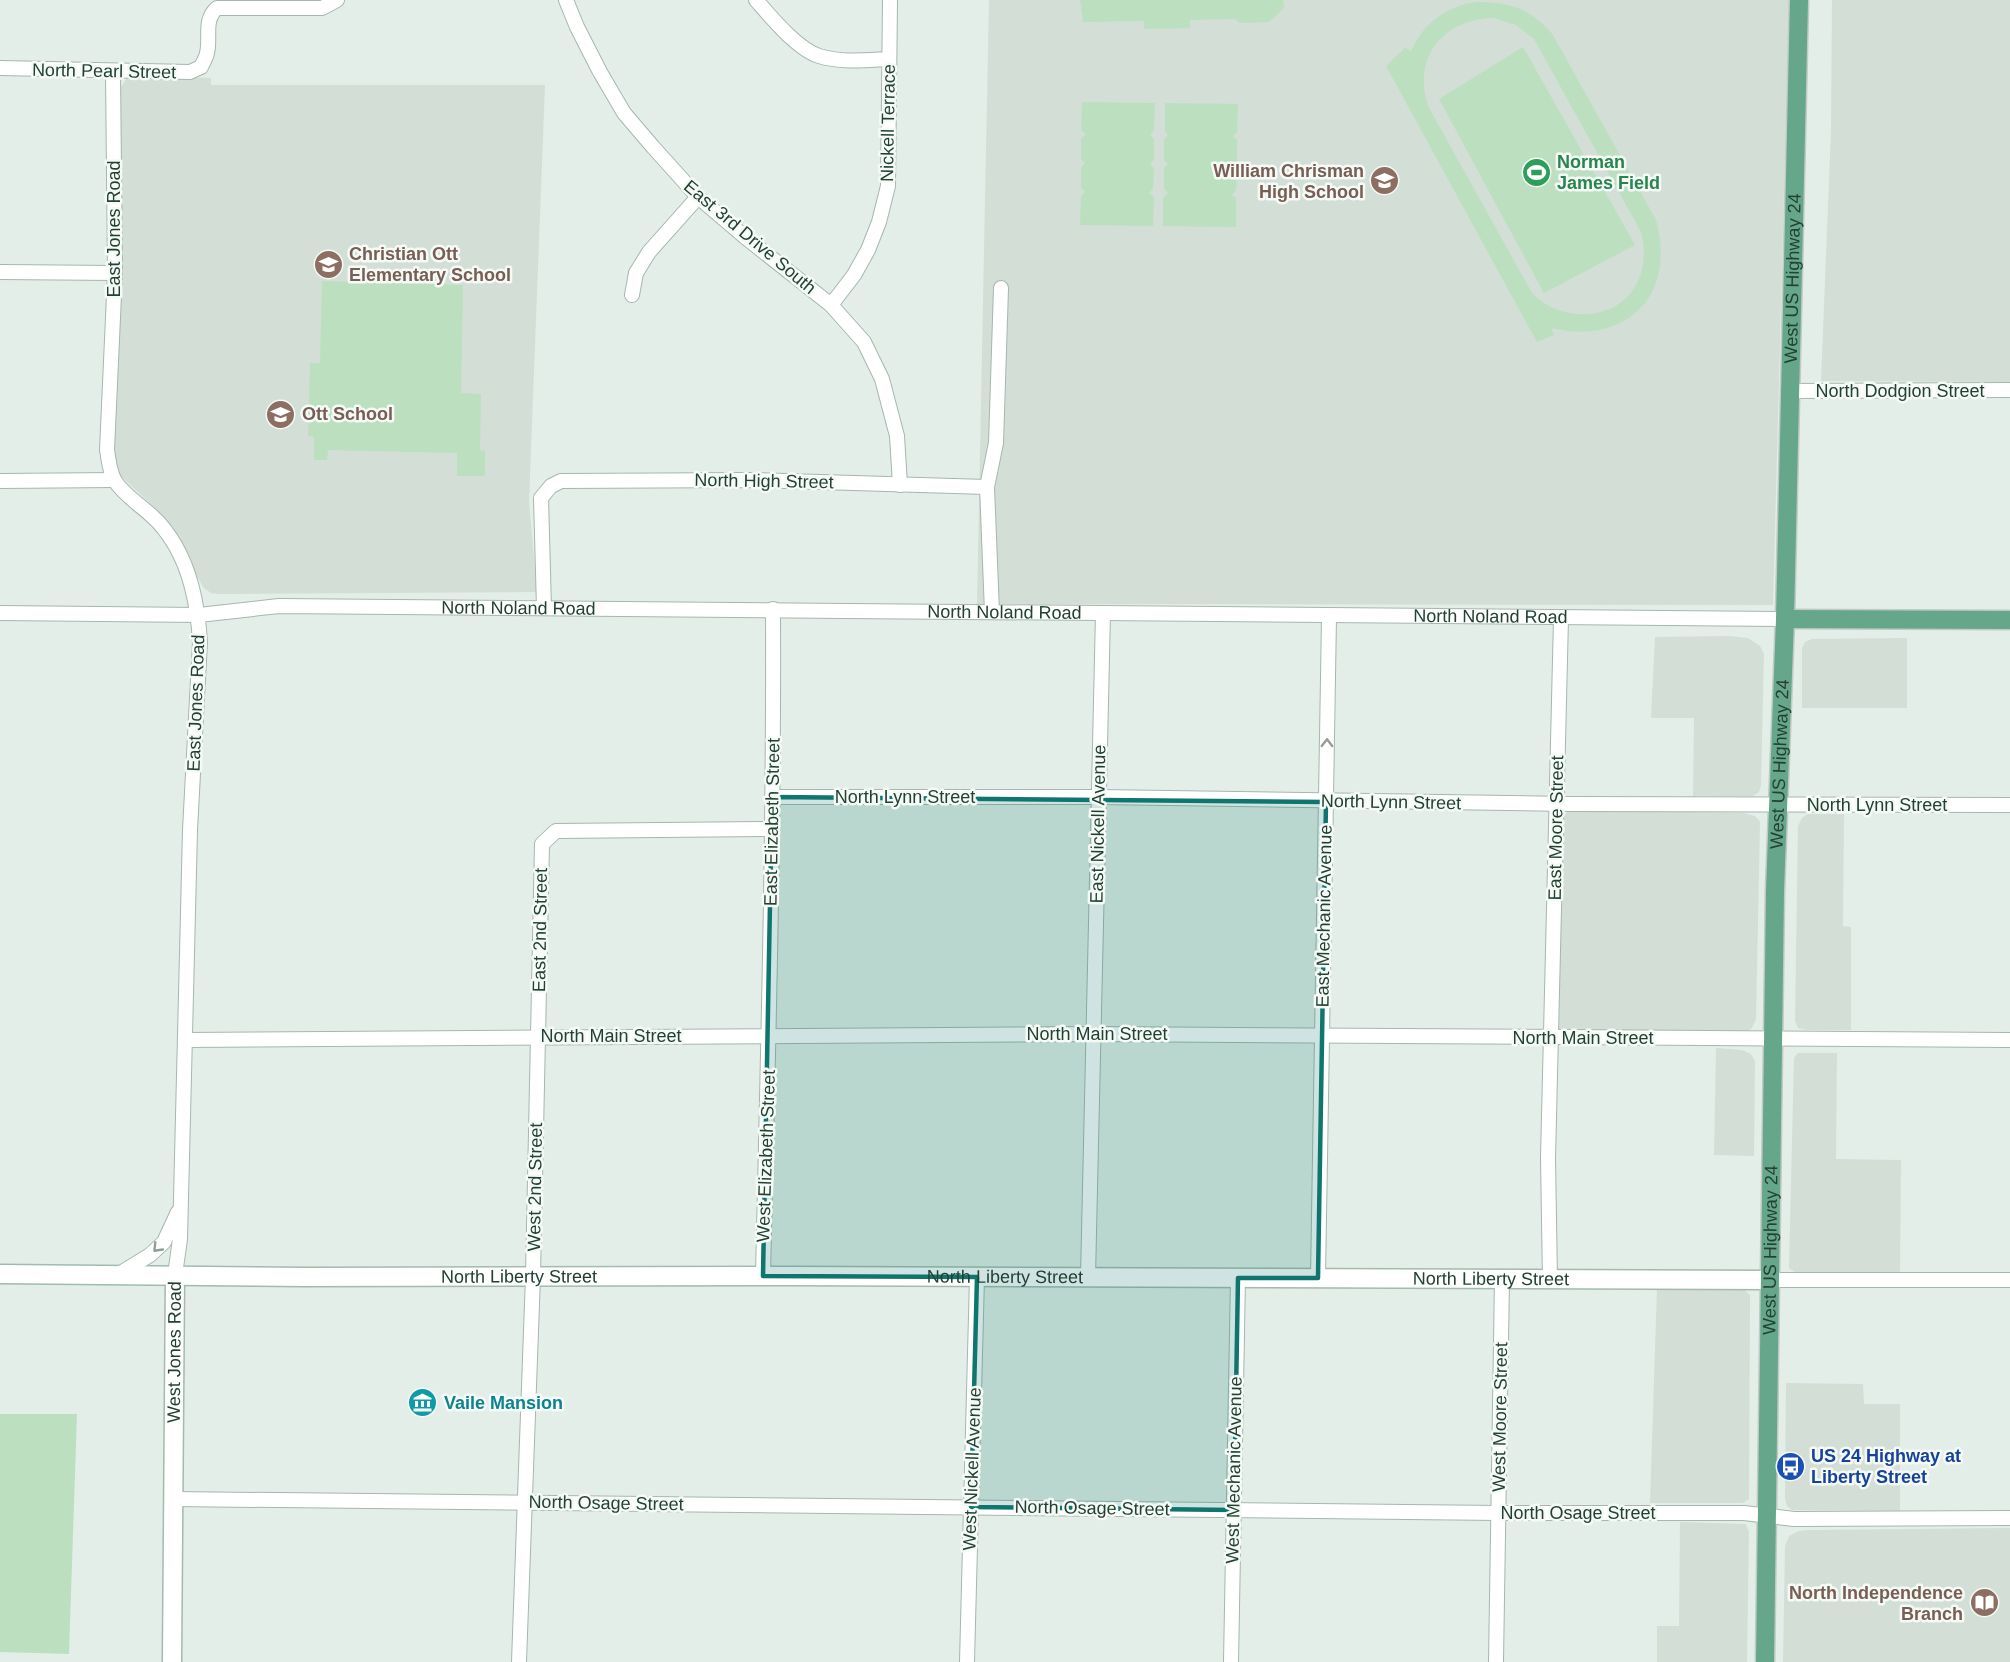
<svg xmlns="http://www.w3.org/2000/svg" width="2010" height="1662" font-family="Arial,sans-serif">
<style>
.built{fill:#d2ded6}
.green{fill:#bce0bf;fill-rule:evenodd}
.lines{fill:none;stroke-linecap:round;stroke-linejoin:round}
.street-casing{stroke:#a6b7ae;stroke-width:16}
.secondary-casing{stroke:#a2bbad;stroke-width:21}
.primary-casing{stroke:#c1cac6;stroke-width:21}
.street{stroke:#fff;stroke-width:14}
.secondary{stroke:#fff;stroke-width:18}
.primary{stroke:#66a68a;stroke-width:18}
.oneway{stroke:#90a099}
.marked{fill:#0f766e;fill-opacity:0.2;stroke:#0f766e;stroke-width:4.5;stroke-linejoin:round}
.labels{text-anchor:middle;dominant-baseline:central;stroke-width:5;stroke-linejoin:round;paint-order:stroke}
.street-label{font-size:18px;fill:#224133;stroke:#f5faf7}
.leisure-label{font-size:18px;font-weight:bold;fill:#27864d;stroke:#f5faf7;text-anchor:start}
.education-label{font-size:18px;font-weight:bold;fill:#785e54;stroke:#f5faf7;text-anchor:end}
.culture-label{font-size:18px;font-weight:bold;fill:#0d838f;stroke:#f5faf7;text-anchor:start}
.transit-label{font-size:18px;font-weight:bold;fill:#164399;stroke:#f5faf7;text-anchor:start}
</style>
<rect width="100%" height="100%" fill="#e4eee8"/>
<g class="built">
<polygon points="989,0 1789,0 1773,605 977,604"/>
<polygon points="1832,0 2010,0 2010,382 1821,381 1831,130"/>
<polygon points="138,75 211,78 211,85 545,85 529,502 537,592 218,594 211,593 204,588 156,509 121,476 114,460 112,442 121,87 127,78"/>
<polygon points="1729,636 1748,638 1760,646 1764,654 1761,785 1759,792 1753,796 1693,796 1694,718 1651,718 1655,637"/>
<polygon points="1907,638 1907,708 1802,708 1802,648 1805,642 1812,639"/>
<polygon points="1572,810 1744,813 1755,816 1760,822 1756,1019 1752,1028 1746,1032 1559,1031 1562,820 1566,813"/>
<polygon points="1808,814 1844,814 1843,926 1851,927 1851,1030 1806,1030 1798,1028 1795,1021 1798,826 1802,818"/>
<polygon points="1716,1048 1742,1050 1751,1054 1755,1061 1754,1156 1714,1155"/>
<polygon points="1798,1053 1837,1053 1836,1159 1901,1160 1900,1273 1796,1273 1789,1268 1794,1058"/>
<polygon points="1733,1287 1745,1290 1750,1295 1749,1499 1743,1503 1650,1503 1657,1288"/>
<polygon points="1786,1383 1863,1384 1864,1404 1900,1404 1900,1511 1792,1510 1787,1506 1785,1499"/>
<polygon points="1680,1522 1746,1524 1749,1532 1747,1662 1657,1662 1657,1626 1679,1626"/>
<polygon points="2010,1528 2010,1662 1783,1662 1785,1546 1789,1536 1799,1531 1809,1530"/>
</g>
<g class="green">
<polygon points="1080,0 1283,0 1284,8 1269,22 1240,23 1235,19 1190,20 1190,28 1144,29 1144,21 1083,22"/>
<path d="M 1477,2 C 1511,2 1531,9 1553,35 L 1656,220 C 1677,295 1627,346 1551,328 L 1554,335 L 1537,342 L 1386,66 L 1405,48 L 1411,51 C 1424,23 1446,6 1477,2 ZM 1494,18 L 1516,25 L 1534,39 L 1641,232 C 1644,244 1645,257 1642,269 C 1631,320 1565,328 1532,293 L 1428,106 C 1412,56 1444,19 1494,18 Z"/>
<polygon points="1523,47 1635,245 1544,293 1439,99"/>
<polygon points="1082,102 1155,103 1154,130 1150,135 1154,139 1154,160 1150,164 1154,169 1153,189 1149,193 1154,197 1153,226 1080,225 1081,196 1085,192 1081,188 1081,168 1085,163 1081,159 1081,139 1086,134 1081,130"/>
<polygon points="1165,103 1238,104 1237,132 1233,136 1237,140 1237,161 1233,165 1237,169 1236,190 1232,195 1236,198 1236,227 1163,226 1163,198 1168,193 1164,189 1164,168 1168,164 1164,160 1164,139 1168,135 1165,131"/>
<polygon points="322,281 463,285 461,393 481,394 480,450 485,451 485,476 457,476 457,453 328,450 327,460 314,460 314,437 308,436 310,363 320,363"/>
<polygon points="0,1414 77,1414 69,1654 0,1652"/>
</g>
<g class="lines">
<defs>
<g id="street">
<polyline points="566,0 577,27 600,72 624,113 653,147 698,197 745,237 831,305 864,342 882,379 897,436 900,485"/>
<path d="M 756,0 C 771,17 797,49 819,56 C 841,63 867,60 889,59"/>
<path d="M 0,68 L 190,72 L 201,67 C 203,63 206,58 207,53 C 211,37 203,20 217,8 L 322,8 L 337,0"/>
<path d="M 113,72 L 115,273 L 107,450 C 109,460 109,471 115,481 C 124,495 139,504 152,516 C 160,523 169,535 175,545 C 192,574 198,608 200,642 L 190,830 L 180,1239 L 175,1275"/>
<polyline points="0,272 115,273"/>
<polyline points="632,295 636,273 649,252 698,197"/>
<polyline points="831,305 854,275 868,250 879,222 888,186 890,0"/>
<polyline points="1790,391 2010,390"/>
<polyline points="0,481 114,480"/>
<polyline points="544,608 541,498 551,486 561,481 753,480 987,487"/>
<polyline points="992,612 987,487 996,443 1001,288"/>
<path id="s1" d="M 0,613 L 199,615 L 279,606 L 1785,619"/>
<polyline points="772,797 1099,797 1568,804 2010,805"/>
<polyline points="185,1040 1094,1034 2010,1040"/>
<polyline points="119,1274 150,1255 164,1242 178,1212"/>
<path d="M 763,1276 C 768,1054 774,832 773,609"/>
<polyline points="1088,1277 1103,613"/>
<polyline points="1318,1278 1329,617"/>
<polyline points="1550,1280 1548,1158 1561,618"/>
<polyline points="1770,1280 2010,1280"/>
<polyline points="173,1499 1499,1513 1744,1513 1794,1519 2010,1518"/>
<polyline points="519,1662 533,1276 542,844 556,831 771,829"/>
<polyline points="967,1662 977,1277"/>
<polyline points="1231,1662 1238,1278"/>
<polyline points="1496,1662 1502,1279"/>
</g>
<g id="secondary">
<path id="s2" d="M 0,1274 L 305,1277 L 791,1276 L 1770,1280"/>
<path id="s3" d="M 172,1662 L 175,1275"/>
</g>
<g id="primary">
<polyline points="1785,619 2010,620"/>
<path id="s4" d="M 1765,1662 L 1775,891 L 1785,619 L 1799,0"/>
</g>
</defs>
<use href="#street" class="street-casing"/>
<use href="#secondary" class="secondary-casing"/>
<use href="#primary" class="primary-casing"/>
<use href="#street" class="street"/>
<use href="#secondary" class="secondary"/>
<use href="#primary" class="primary"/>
</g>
<defs><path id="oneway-chevron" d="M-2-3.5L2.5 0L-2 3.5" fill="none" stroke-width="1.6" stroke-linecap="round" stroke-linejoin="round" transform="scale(1.5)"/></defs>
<g class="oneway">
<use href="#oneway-chevron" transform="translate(1327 743) rotate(-89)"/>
<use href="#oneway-chevron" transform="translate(157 1248) rotate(134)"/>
</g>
<path class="marked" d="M 772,797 L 1326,802 L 1318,1278 L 1238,1278 L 1234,1510 L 971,1507 L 977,1277 L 763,1276 Z"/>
<defs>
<symbol id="stadium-disc" viewBox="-11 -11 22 22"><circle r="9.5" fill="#2e9e5b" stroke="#f5faf7"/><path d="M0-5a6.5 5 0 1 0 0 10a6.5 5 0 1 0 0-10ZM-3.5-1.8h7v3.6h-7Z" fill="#fff"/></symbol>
<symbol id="school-disc" viewBox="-11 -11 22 22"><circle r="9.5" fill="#8d6e63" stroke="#f5faf7"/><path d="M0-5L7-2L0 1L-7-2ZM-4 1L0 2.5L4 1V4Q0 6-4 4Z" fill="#fff"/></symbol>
<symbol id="museum-disc" viewBox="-11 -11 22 22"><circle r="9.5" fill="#0f9aa8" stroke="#f5faf7"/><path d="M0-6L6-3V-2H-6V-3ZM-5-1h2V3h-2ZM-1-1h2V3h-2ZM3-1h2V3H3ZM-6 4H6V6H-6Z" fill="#fff"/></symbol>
<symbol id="bus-disc" viewBox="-11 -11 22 22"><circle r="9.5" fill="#1a4fb4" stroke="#f5faf7"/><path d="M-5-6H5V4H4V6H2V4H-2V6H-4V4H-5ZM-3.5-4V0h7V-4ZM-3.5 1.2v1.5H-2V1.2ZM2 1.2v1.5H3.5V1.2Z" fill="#fff"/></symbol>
<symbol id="library-disc" viewBox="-11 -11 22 22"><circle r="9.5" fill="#8d6e63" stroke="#f5faf7"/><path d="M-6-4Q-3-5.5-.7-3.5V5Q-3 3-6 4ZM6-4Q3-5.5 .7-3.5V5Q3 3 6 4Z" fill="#fff"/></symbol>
</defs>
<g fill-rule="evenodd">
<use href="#stadium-disc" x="1520" y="156" width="33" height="33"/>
<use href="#school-disc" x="1368" y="164" width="33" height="33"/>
<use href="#school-disc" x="312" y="248" width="33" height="33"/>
<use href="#school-disc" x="264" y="398" width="33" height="33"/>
<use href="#museum-disc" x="406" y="1386" width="33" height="33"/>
<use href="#bus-disc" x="1774" y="1450" width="33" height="33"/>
<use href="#library-disc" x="1968" y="1586" width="33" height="33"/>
</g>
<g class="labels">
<g class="street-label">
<text transform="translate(104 71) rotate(1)">North Pearl Street</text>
<text transform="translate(888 123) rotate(-89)">Nickell Terrace</text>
<text transform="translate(114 229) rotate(-90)">East Jones Road</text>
<text transform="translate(750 237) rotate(40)">East 3rd Drive South</text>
<text stroke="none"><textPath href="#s4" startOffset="1384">West US Highway 24</textPath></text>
<text x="1900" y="391">North Dodgion Street</text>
<text transform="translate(764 481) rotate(1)">North High Street</text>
<text stroke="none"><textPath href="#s1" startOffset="519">North Noland Road</textPath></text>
<text stroke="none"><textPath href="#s1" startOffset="1005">North Noland Road</textPath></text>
<text stroke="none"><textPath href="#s1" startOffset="1491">North Noland Road</textPath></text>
<text transform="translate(196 703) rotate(-88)">East Jones Road</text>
<text stroke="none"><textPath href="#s4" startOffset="898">West US Highway 24</textPath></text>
<text x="905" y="797">North Lynn Street</text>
<text transform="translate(1391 802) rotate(1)">North Lynn Street</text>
<text x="1877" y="805">North Lynn Street</text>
<text transform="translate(772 822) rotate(-89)">East Elizabeth Street</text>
<text transform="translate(1098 824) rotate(-89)">East Nickell Avenue</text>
<text transform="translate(1556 828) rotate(-89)">East Moore Street</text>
<text transform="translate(1324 916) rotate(-89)">East Mechanic Avenue</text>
<text transform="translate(540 930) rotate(-89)">East 2nd Street</text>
<text x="1097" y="1034">North Main Street</text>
<text x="611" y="1036">North Main Street</text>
<text x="1583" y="1038">North Main Street</text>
<text transform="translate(766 1156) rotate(-88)">West Elizabeth Street</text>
<text transform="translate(535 1187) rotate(-89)">West 2nd Street</text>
<text stroke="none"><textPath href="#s4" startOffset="412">West US Highway 24</textPath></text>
<text stroke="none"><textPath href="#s2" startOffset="519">North Liberty Street</textPath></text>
<text stroke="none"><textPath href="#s2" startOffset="1005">North Liberty Street</textPath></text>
<text stroke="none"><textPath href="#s2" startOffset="1491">North Liberty Street</textPath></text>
<text stroke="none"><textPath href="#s3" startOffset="310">West Jones Road</textPath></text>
<text transform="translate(1500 1417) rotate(-89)">West Moore Street</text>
<text transform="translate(972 1469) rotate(-88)">West Nickell Avenue</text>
<text transform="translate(1234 1470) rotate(-89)">West Mechanic Avenue</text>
<text transform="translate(606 1503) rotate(1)">North Osage Street</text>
<text transform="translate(1092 1508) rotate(1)">North Osage Street</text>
<text x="1578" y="1513">North Osage Street</text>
</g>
<g class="leisure-label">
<text x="1557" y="162">Norman<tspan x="1557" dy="21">James Field</tspan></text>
</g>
<g class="education-label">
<text x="1364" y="171">William Chrisman<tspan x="1364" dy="21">High School</tspan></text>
<text x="349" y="254" text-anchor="start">Christian Ott<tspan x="349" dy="21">Elementary School</tspan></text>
<text x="302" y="414" text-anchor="start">Ott School</text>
<text x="1963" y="1593">North Independence<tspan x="1963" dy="21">Branch</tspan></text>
</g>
<g class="culture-label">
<text x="444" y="1403">Vaile Mansion</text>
</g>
<g class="transit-label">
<text x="1811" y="1456">US 24 Highway at<tspan x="1811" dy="21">Liberty Street</tspan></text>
</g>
</g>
</svg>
